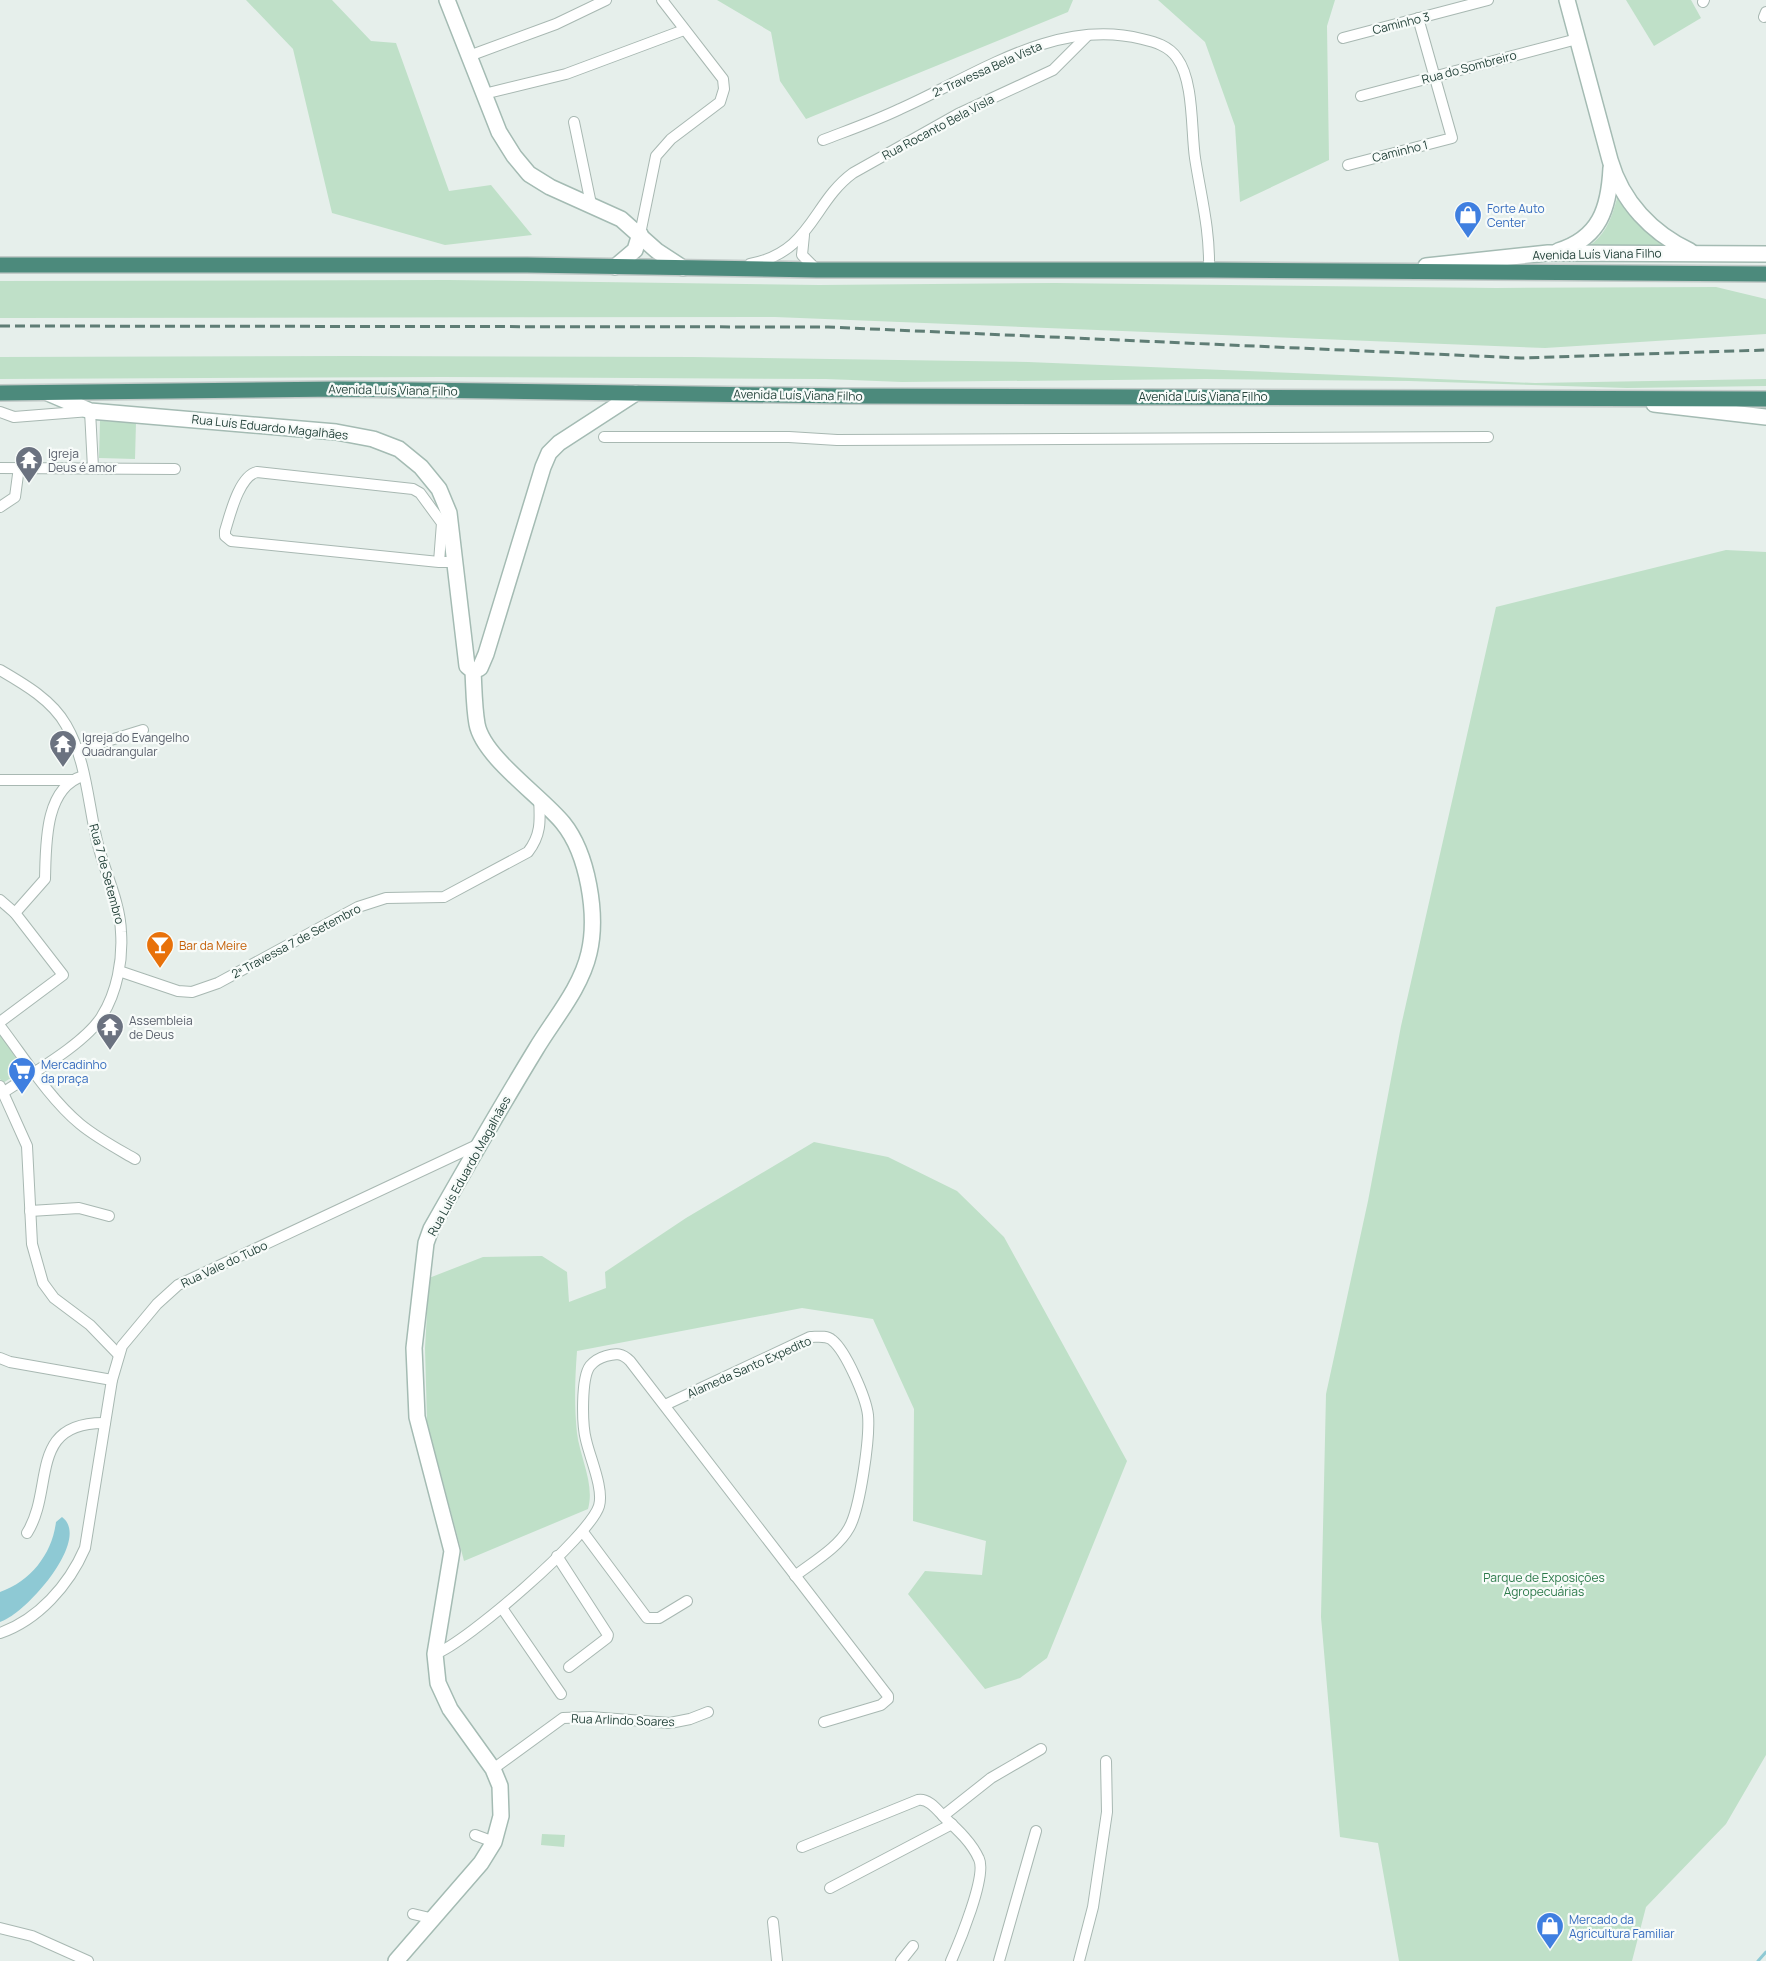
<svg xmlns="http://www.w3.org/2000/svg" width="1766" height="1961" font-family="Manrope,sans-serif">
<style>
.green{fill:#bfe0c8}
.water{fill:#8ec9d4}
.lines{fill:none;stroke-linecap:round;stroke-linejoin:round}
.stream{stroke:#8ec9d4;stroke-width:3}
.minor-casing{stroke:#a8b8b2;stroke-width:12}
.secondary-casing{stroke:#a4bbb3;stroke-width:18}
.trunk-casing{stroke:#c2cac8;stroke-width:18}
.minor{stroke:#fff;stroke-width:10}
.secondary{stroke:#fff;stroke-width:15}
.trunk{stroke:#4c8a7c;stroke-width:15}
.rail{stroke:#5f7d75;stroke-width:3;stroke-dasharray:10 5;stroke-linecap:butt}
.labels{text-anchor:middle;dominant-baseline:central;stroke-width:4.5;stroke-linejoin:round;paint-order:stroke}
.street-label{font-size:12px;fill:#24423a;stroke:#f7fbf9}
.shop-label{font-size:12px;fill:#366cbe;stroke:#f7fbf9;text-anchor:start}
.worship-label{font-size:12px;fill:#5b616d;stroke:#f7fbf9;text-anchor:start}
.food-label{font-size:12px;fill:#c56008;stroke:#f7fbf9;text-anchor:start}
.park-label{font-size:12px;fill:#2d7a4b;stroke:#f7fbf9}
</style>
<rect width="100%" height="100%" fill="#e6efeb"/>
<g class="green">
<polygon points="246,0 332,0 371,41 396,43 449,191 491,185 532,235 445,245 332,213 293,49"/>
<polygon points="717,0 1073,0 1068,12 806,119 780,81 771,32"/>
<polygon points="1158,0 1335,0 1327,26 1329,160 1240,202 1235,126 1205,42"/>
<polygon points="1626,0 1691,0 1701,18 1654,46"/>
<path d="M 1618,195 L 1671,248 L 1587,247 C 1607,235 1612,216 1618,195 Z"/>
<polygon points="448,280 819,285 1055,283 1496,288 1716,287 1766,299 1766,334 1545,348 775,317 0,318 0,281"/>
<polygon points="351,356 693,357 1028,362 1535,383 1766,379 1766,386 1627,388 1409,381 1206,379 902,382 826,379 442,377 0,379 0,357"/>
<polygon points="100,421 136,422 135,459 99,458"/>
<polygon points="1726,550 1766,552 1766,1755 1726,1824 1646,1907 1632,1961 1399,1961 1378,1843 1340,1837 1321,1617 1326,1394 1368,1201 1401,1026 1496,607"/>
<polygon points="0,1033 25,1069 3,1083 0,1079"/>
<path d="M 814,1142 L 888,1157 L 957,1191 L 1004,1237 L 1127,1461 L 1047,1658 L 1020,1678 L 985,1689 L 908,1594 L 925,1571 L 982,1575 L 986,1541 L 913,1521 L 914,1409 L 873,1319 L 802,1308 L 577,1351 C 575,1378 574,1405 577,1433 C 580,1458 595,1484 588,1509 L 464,1561 L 427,1422 L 425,1348 L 429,1278 L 483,1257 L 542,1256 L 567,1272 L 569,1302 L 606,1288 L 605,1272 L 686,1218 Z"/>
<polygon points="542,1834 565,1835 564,1847 541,1845"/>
</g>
<path class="water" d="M 62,1517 C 92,1539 26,1614 0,1622 L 0,1592 C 31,1581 52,1554 56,1522 Z"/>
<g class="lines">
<polyline class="stream" points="1758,1961 1766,1952"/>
<defs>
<g id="minor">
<polyline points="1703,2 1704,0"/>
<polyline points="1764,17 1766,12"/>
<polyline points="1343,38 1488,0"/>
<polyline points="469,56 556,24 606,0"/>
<polyline points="484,94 566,74 684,30"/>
<polyline points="1361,96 1577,39"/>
<polyline points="574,122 591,204"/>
<path d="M 823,140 C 849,130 875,121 900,109 C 975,76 1055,17 1142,39 C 1155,42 1169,46 1177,58 C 1194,81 1191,130 1195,158 C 1201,197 1210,229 1209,270"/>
<polyline points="1348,165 1452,138 1418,18"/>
<polyline points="640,234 656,156 671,139 720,102 724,89 723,79 662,0"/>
<polyline points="804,235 802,255 817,270"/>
<path d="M 750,264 C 812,252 812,203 853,173 L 958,114 L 1053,70 L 1087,36"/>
<polyline points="0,412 14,417 90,411 93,468"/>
<polyline points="604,437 789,437 837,440 1488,437"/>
<polyline points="0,468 175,469"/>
<polyline points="0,507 15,497 19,467"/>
<path d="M 439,562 L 442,523 L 420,493 L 413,489 L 257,472 C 239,476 230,515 225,531 L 225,536 L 231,541 L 439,562 L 454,562"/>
<path d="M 0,670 C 24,684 52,700 66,725 C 86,759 88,803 97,841 C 104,871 120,901 121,932 C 123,960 117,992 102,1016 C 86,1043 31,1074 4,1092"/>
<polyline points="78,750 143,730"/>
<polyline points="0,780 72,780"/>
<polyline points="0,900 15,913 63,975 0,1022"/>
<path d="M 15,913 L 45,879 C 46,846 44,788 83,776"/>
<path d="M 119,971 L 178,991 L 192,992 L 218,983 L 358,907 L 386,898 L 444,897 L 528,852 C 542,834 540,819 539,797"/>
<path d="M 0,1026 C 25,1059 49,1098 80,1124 C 97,1138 116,1148 135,1159"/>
<polyline points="0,1086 27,1146 32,1244 43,1283 54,1298 90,1325 119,1355"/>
<polyline points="30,1211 79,1208 109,1216"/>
<polyline points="0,1358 10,1362 112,1380"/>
<path d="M 665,1405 L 810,1337 C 817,1337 826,1335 832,1340 C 846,1351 866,1398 868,1415 C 870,1438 860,1509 849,1528 C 838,1548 813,1562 795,1576"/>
<polyline points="583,1532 647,1618 659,1618 687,1601"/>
<path d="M 27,1533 C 55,1489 27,1422 105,1423"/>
<polyline points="557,1556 608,1635 607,1638 569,1667"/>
<polyline points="502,1608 561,1694"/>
<path d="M 0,1633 C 38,1620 69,1585 85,1548 L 112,1380 L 122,1346 L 157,1304 L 178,1285 L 479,1144"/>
<path d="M 435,1654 C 466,1643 590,1536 599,1506 C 604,1489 590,1458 586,1440 C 582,1425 581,1378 590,1366 C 595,1360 599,1358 606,1356 C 616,1353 622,1353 630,1361 L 888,1696 L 888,1699 L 881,1705 L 824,1722"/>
<polyline points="493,1769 563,1718 590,1717 670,1723 690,1719 708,1712"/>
<polyline points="943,1816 991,1778 1041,1749"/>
<polyline points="475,1835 494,1842"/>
<path d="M 802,1847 L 918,1800 C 929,1798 938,1811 945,1818 C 958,1830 972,1843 979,1859 C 987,1876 959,1943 951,1961"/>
<polyline points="830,1888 952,1824"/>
<polyline points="413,1914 434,1919"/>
<polyline points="773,1922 777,1961"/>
<polyline points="0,1928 32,1936 88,1961"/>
<polyline points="901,1961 913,1946"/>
<polyline points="999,1961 1036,1831"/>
<polyline points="1079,1961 1093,1907 1107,1812 1106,1761"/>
</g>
<g id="secondary">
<polyline points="447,0 499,132 514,156 529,174 550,187 621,219 657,251 683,268"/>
<path d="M 1567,0 L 1610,160 C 1622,202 1652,233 1690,251"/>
<path d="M 1558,251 C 1600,238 1609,208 1611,168"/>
<polyline points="1426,266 1548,253 1766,254"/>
<polyline points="615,267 635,250 640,234"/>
<path d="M 48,393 L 90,411 L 336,432 L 373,439 L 399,449 L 421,467 L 439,489 L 449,513 L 467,666 L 473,671 C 474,689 474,707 477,724 C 483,757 541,796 563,823 C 588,854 598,915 589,953 C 581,988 554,1019 536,1049 C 500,1108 465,1169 431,1229 L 426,1243 L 414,1348 L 417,1417 L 452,1551 L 435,1654 L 438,1683 L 450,1709 L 493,1769 L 500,1786 L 501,1816 L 494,1842 L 481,1863 L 396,1961"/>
<polyline points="1654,404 1766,417"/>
<polyline points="473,671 480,668 486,654 543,467 549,453 559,443 636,393"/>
</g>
<g id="trunk">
<polyline points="0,265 527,265 817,270 1209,270 1766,274"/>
<polyline points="0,393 339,389 844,396 1766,399"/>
</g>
</defs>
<use href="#minor" class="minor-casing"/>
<use href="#secondary" class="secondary-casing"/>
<use href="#trunk" class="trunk-casing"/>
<use href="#minor" class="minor"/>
<use href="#secondary" class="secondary"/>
<use href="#trunk" class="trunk"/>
<polyline class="rail" points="0,326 828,327 1521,358 1766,350"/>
</g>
<defs>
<symbol id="shop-pin" viewBox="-11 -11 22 30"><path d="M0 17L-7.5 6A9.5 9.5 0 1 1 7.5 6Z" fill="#3f7fe0" stroke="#f7fbf9"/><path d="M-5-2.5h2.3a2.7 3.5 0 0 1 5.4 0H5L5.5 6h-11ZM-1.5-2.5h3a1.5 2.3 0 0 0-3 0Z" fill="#fff"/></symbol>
<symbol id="temple-pin" viewBox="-11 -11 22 30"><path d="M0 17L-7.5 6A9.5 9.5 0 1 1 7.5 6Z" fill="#6b7280" stroke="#f7fbf9"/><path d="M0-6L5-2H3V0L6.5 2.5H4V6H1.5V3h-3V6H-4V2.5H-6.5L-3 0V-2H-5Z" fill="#fff"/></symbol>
<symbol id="bar-pin" viewBox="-11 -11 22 30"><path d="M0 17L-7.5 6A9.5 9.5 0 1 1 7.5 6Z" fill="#e8710a" stroke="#f7fbf9"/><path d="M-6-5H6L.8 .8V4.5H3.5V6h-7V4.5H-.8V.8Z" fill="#fff"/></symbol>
<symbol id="supermarket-pin" viewBox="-11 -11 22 30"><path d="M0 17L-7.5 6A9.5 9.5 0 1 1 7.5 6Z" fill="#3f7fe0" stroke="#f7fbf9"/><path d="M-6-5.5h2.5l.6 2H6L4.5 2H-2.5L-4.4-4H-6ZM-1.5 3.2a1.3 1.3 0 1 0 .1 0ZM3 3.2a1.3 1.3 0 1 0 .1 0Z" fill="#fff"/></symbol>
</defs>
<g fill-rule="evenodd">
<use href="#shop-pin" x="1452" y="199" width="32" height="43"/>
<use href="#temple-pin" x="13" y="444" width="32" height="43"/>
<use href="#temple-pin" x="47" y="728" width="32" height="43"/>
<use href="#bar-pin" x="144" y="929" width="32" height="43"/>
<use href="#temple-pin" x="94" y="1011" width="32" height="43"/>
<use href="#supermarket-pin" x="6" y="1055" width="32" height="43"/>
<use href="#shop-pin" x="1534" y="1910" width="32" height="43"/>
</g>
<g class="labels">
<g class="street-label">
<text transform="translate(1401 23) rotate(-14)">Caminho 3</text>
<text transform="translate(1469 67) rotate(-15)">Rua do Sombreiro</text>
<text transform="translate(987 69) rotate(-24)">2ª Travessa Bela Vista</text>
<text transform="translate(938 127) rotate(-28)">Rua Rocanto Bela Visla</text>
<text transform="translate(1400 151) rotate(-14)">Caminho 1</text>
<text transform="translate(1597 254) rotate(-1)">Avenida Luís Viana Filho</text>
<text transform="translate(393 390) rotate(1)">Avenida Luís Viana Filho</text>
<text transform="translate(798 395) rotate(1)">Avenida Luís Viana Filho</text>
<text x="1203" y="396">Avenida Luís Viana Filho</text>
<text transform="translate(270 427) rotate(6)">Rua Luís Eduardo Magalhães</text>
<text transform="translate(107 874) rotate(75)">Rua 7 de Setembro</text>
<text transform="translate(296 941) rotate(-28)">2ª Travessa 7 de Setembro</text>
<text transform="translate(469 1166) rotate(-61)">Rua Luís Eduardo Magalhães</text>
<text transform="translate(224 1264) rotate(-25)">Rua Vale do Tubo</text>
<text transform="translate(749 1367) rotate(-24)">Alameda Santo Expedito</text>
<text transform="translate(623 1720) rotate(2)">Rua Arlindo Soares</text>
</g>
<g class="shop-label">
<text x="1487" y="208">Forte Auto<tspan x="1487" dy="14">Center</tspan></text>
<text x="41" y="1064">Mercadinho<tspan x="41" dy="14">da praça</tspan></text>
<text x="1569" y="1919">Mercado da<tspan x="1569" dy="14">Agricultura Familiar</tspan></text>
</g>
<g class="worship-label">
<text x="48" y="453">Igreja<tspan x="48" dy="14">Deus é amor</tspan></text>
<text x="82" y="737">Igreja do Evangelho<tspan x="82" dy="14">Quadrangular</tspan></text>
<text x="129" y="1020">Assembleia<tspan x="129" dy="14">de Deus</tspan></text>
</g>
<g class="food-label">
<text x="179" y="945">Bar da Meire</text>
</g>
<g class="park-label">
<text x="1544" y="1577">Parque de Exposições<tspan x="1544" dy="14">Agropecuárias</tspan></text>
</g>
</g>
</svg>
